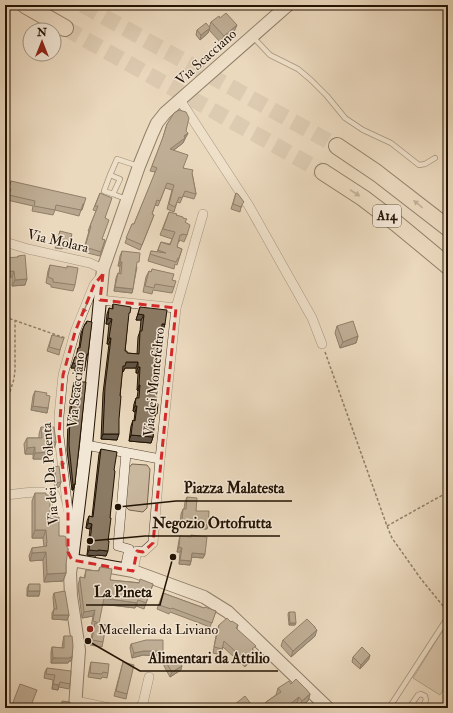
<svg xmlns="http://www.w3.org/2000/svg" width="453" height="713" font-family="'IM FELL Double Pica',serif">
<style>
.green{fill:#c9b79e;stroke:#766550}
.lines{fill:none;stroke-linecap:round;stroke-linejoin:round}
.highway-tunnel{stroke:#cdbba2;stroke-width:16;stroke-dasharray:16 8;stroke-linecap:butt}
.lane-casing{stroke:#544432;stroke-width:6}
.street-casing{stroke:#544432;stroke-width:10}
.secondary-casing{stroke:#221303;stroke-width:14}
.highway-casing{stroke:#221303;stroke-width:18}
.path{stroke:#221303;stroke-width:1.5;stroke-dasharray:3 2;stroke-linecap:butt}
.lane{stroke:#f2e6d5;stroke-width:4.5}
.street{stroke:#f2e6d5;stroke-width:9}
.secondary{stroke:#f2e6d5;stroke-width:12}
.highway{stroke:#ebd9be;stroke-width:16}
.wall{fill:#786956;stroke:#221303}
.shaded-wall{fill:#615546;stroke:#221303}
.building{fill:#8b7a64;stroke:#221303}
.oneway{fill:#91806a}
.oneway2{fill:#948776}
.marked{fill:none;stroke:#d62828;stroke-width:3;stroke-dasharray:8 5;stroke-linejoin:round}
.poi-dot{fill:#8f2418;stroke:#f2e6d5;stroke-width:1.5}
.labels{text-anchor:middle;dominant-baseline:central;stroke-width:3;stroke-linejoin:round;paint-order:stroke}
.shield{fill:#f2e6d5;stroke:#605242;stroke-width:1}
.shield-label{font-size:13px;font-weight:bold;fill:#221303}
.street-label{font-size:14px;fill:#221303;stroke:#f2e6d5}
.poi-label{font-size:14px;fill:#221303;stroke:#f2e6d5;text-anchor:start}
.leader{fill:none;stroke:#221303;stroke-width:1.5}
.callout-dot{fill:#221303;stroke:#f2e6d5;stroke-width:1.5}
.callout-label{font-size:15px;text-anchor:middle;font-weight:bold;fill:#221303;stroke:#f2e6d5;stroke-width:3;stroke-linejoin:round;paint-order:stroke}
</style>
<rect width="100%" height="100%" fill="#ebd9be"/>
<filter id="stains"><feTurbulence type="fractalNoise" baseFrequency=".005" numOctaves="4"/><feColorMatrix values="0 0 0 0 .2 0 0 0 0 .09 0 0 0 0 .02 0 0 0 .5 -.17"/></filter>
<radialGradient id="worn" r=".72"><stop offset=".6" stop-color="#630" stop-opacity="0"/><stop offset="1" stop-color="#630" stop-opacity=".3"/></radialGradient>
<g class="green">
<polygon points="132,464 147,465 150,469 147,508 143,512 129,510 125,506 128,469"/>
<polygon points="448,622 448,682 440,695 413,678"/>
</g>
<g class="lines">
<g class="highway-tunnel">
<polyline points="83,5 337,146"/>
<polyline points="65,28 323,172"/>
</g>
<defs>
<g id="lane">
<polyline points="253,37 270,55 298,69 311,80 327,96 345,118 363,130 391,143 419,165 425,164 435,158"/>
<polyline points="110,175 117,159 138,166"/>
<polyline points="113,194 104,191 110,175 120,179 113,194 126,199"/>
<polyline points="389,708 448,617"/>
<polyline points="409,708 418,695 421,694 425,696 426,700 422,708"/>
</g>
<g id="street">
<polyline points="180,100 249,206 312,318 322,344"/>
<polyline points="5,242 28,249 90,263 103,269"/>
<polyline points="100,300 176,308"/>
<polyline points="86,445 160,459"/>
<path d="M 5,495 C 20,494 41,489 55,495 L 57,502 L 65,540"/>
<polyline points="69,553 68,511 59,436 59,416 63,375 75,332 94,285 102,275"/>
<polyline points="125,569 129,549 118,546 126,453"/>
<polyline points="133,571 137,551 143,552 153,543 160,459 176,308 203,214"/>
<polyline points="76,701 109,708"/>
<polyline points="139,708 143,703 149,677"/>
</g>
<g id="secondary">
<polyline points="72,560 133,571 204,597 228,612 328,708"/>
<polyline points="75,708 79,650 71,596 70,573 72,560 86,445 103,269 139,166 152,134 157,123 165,113 288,5"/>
</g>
<g id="highway">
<polyline points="25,5 65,28"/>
<polyline points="337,146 377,173 448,228"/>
<polyline points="323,172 363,198 396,223 448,266"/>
</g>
</defs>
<use href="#lane" class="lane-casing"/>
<use href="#street" class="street-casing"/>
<use href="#secondary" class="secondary-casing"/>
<use href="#highway" class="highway-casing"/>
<g class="path">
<polyline points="5,317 65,338"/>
<polyline points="325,352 387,526 392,538 421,579 448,612"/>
<polyline points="5,406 6,404 14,379 15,370 15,321"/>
<polyline points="387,526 448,492"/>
</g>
<use href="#lane" class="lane"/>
<use href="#street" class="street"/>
<use href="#secondary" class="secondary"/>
<use href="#highway" class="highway"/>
</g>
<g class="wall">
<polygon points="211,22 234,32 221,43 209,30 208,33 200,40 196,35 197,30 209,28"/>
<polygon points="167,124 186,131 188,133 183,143 174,150 183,168 192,173 196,194 194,199 183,196 180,203 177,202 174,212 167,209 172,190 165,188 158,206 155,205 152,214 154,215 140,250 125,243 132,224 134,224 155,174 155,172 150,171 162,141"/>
<polygon points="11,181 82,210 81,210 79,216 55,210 53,215 32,211 33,206 7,200 9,194 7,194"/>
<polygon points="100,193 105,218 102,239 105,240 100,256 83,252 89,231 88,231 96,211 93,210"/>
<polygon points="236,193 242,207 241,207 240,212 231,209"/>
<polygon points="169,212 183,218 185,222 187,235 184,242 180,240 179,242 178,242 177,247 182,249 177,265 175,264 174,269 148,261 151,251 157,252 161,242 170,244 172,239 160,235"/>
<polygon points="60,231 69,244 68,249 63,248 62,249 55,248"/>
<polygon points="122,251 137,267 132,293 114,291 116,278 118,273 119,274 120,266 118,266 120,256"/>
<polygon points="18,256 25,285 12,286 12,277"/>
<polygon points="50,265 75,285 73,291 51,287 51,285 46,283 48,271"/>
<polygon points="152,269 172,280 174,287 172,293 153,290 152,294 143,292 146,277 149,271 151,272"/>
<polygon points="113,304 128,318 125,351 127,353 137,354 138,337 140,331 141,320 136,320 140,307 165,324 163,330 162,329 155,419 153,437 151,443 129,441 131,426 133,420 134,421 135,412 133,411 134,404 136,398 137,398 138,391 137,390 138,373 136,373 136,368 125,368 123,372 122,372 120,396 117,440 101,439 103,393 109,344 107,344 109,324 106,324 107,314 109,308 112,309"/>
<polygon points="87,321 88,354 86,359 84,371 75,371 75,368 71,368 75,357 76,357 77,352 78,348 79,348 81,333 85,324"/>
<polygon points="337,326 358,336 356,343 340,348 335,333"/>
<polygon points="52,335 60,350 59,355 47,351"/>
<polygon points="74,382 75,484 73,490 72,490 67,450 68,422 71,416 69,416 70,407 71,402 73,387"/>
<polygon points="35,391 46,395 48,408 47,413 31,410 33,396"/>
<polygon points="41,427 56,442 54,448 50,449 48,459 33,459 33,454 25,454 24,444 27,438 39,438 39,434"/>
<polygon points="101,449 114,470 106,556 97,555 96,556 87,555 90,529 86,528 87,521 89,516 92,517 99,454"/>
<polygon points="54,467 61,482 59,487 55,488 52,472"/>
<polygon points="35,493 50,517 59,536 66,564 66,573 63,581 44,582 43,560 30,561 29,556 32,548 44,547 43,538 32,538 32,501"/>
<polygon points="187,497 196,511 208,525 207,529 191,528 191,527 180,526 181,514 183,509 184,509 185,502"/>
<polygon points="180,536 205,554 203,558 192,557 190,565 179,564 180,552 177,552 179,540"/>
<polygon points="100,567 110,580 153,584 144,609 136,606 135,608 102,604 98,624 103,642 102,647 90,645 93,628 91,627 93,616 82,618 78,586 80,577 84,578 86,570 98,571"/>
<polygon points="29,584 39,596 27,596 27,588"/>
<polygon points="54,593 69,615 67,620 52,619 52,613 54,609 53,597"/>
<polygon points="163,593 204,608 216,611 210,627 170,612 169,614 157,609"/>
<polygon points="289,612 295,625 289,625 288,614"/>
<polygon points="231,622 238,625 237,629 254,651 254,658 245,667 223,647 221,655 213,653 217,630 219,625"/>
<polygon points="315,627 315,636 291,657 281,646 283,640"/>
<polygon points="64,636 72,657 71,661 69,661 68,663 51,663 51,652 52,647 62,648 63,641"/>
<polygon points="131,644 161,656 143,655 132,658 130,648"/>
<polygon points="353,657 369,659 360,669 352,662"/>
<polygon points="165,661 181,670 170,677 164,666"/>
<polygon points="91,662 108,673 107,678 102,677 101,679 88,677 90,666"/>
<polygon points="123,662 127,694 126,699 114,696"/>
<polygon points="47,668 70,684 69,689 59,687 58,690 52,689 53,680 44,678 45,672"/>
<polygon points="291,684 310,694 308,701 300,707 297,703 291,708 264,708 266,702 276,695 278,688"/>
<polygon points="234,705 254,708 233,708"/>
</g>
<g class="shaded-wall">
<polygon points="237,25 234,32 221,43 224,36"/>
<polygon points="210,28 208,33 200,40 201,35"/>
<polygon points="188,133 186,137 184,139 185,138 183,143 168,154 170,149"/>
<polygon points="83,204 84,204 82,210 81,210"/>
<polygon points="120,262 122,262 120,266 118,266"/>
<polygon points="14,271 12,277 5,278 5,272"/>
<polygon points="27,279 25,285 12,286 15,280"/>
<polygon points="115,287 133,289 132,293 114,291"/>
<polygon points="138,314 144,315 141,320 136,320"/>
<polygon points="108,318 112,319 109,324 106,324"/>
<polygon points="162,324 165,324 163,330 160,329"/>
<polygon points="358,336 356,343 340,348 343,342"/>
<polygon points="109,338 111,338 109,344 107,344"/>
<polygon points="126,362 138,362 136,368 125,368 123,372 121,372 123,366"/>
<polygon points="73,363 77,364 75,368 71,368"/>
<polygon points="77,366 85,367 84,371 75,371"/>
<polygon points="138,367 140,367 138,373 136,373"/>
<polygon points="139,385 140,385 138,391 137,390"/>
<polygon points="33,406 48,408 47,413 31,410"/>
<polygon points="135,406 137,406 135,412 133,411"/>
<polygon points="103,434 119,434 117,440 101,439"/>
<polygon points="131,435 153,437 151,443 129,441"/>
<polygon points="50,442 56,442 54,448 48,449"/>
<polygon points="35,447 33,454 25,454 27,448"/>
<polygon points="50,452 48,459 33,459 35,453"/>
<polygon points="61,482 59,487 55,488 57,483"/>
<polygon points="75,484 73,490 72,490 73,485"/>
<polygon points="182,521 193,522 191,527 180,526"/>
<polygon points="88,523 92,524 90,529 86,528"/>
<polygon points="193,524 208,525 207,529 191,528"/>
<polygon points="35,530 46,530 43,538 32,538"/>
<polygon points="179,547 182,548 180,552 177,552"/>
<polygon points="89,550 98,550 108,551 106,556 97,555 96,556 87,555"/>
<polygon points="46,552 43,560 30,561 32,553"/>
<polygon points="192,553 205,554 203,558 191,557"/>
<polygon points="180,560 191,561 190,565 179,564"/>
<polygon points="66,573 63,581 44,582 47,574"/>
<polygon points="28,591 40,591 39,596 27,596"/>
<polygon points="104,598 137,603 135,608 101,604"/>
<polygon points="95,610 93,616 82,618 84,612"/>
<polygon points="53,615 69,615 67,620 52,619"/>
<polygon points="290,623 296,623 295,625 289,625"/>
<polygon points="317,630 315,636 291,657 293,651"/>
<polygon points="144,651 163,651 161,656 143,655 132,658 134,653"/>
<polygon points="256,653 254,658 245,667 247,662"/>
<polygon points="370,655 369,659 360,669 361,665"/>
<polygon points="72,657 71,661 69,661 68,663 51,663 53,658"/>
<polygon points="182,666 181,670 170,677 172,672"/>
<polygon points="53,684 59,685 58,690 52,689"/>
<polygon points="310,694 308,701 300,707 302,701"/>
<polygon points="299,697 297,703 291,708 287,708 290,704"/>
</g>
<g class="building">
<polygon points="226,13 237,25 224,36 211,22 219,16 220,18"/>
<polygon points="206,23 210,28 201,35 197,30"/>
<polygon points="179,110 186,112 189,118 186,131 188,133 184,136 185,138 170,149 188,155 183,168 193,170 192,173 196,194 185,191 182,198 179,197 175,207 169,204 174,185 167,183 160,201 157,200 152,214 154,215 142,245 126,238 132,224 134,224 156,170 157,168 152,166 163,137 167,124 174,113"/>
<polygon points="11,181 86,198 84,204 83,204 81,210 56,205 55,210 34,206 35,201 9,195 11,189 9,188"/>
<polygon points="100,193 112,198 105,218 109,220 102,239 105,240 101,252 85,247 91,226 90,226 98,206 95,206"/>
<polygon points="236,193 238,194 244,202 243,203 241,207 233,204"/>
<polygon points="169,212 177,214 176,215 183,217 183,218 187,219 185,222 190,225 187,235 182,234 182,235 180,235 177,247 182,249 179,258 178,258 176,262 150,254 151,251 166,253 158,250 161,242 170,245 175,232 163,229"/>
<polygon points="60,231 72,234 69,244 64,243 64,245 57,243"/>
<polygon points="122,251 140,253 139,262 137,262 133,289 115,287 118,273 121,274 122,262 120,262"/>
<polygon points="25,255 27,279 15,280 14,271 5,272 5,258 18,257 18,256"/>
<polygon points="50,265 67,268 67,266 78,268 75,285 53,282 53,279 48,277"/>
<polygon points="152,269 174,274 172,280 176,281 174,287 155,284 154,288 145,286 149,271 151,272"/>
<polygon points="113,304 131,307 130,313 129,313 125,351 127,351 127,353 139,354 140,331 142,331 144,315 138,314 140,307 167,310 165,324 162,324 161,338 163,338 160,369 157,391 156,404 158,404 157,414 155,414 153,437 131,435 133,420 135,421 137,406 135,406 136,398 139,398 140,385 139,385 140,367 138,367 138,362 126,362 125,366 123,366 120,396 121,396 119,419 119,434 103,434 105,387 111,338 109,338 112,319 108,318 109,308 113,309"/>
<polygon points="87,321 92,322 88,354 87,354 85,367 77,366 77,364 73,363 75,357 77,357 78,348 80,348 83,329 85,324 86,324"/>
<polygon points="353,321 358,336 343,342 337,326"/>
<polygon points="52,335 64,338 60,350 49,347"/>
<polygon points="74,382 86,382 75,484 73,485 69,445 70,417 72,417 73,411 71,411 72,402 73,402"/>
<polygon points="35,391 47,393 46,395 50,396 48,408 33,406"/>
<polygon points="41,427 54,427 56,442 50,442 50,452 35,453 35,447 27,448 27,438 42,438"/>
<polygon points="101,449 117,452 114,470 115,471 110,518 111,518 108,541 109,541 108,551 98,550 98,551 89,550 92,524 88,523 89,516 93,517"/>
<polygon points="59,466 61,482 57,483 54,467"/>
<polygon points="35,493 46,493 46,495 50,495 50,517 59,517 59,536 64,536 66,537 66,545 68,549 66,564 66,573 47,574 46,552 32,553 32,548 47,546 46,543 47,543 46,530 35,530"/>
<polygon points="187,497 197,498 196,511 209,511 208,525 193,524 193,522 182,521 183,509 186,509"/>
<polygon points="191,535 207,537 205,554 192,553 191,561 180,560 182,548 179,547 180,536 191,537"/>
<polygon points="100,567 112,569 110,580 139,583 140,579 153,584 146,603 138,600 137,603 104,598 99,623 93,621 95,610 84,612 80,580 80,577 85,578 86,570 99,571"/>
<polygon points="29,584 40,584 40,591 28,591"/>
<polygon points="65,591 69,615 53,615 54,609 57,609 54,593"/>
<polygon points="163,593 204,608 205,607 216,611 212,623 172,608 171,609 159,605"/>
<polygon points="289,612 295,612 296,623 290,623"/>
<polygon points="227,618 231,622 232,621 238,625 236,628 256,646 252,649 256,653 247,662 224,641 222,649 214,647 219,625"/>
<polygon points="307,619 315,627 315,628 317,630 293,651 283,640"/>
<polygon points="95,623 106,625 103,642 92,640"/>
<polygon points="64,636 72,636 73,646 72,657 70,657 70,658 53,658 52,647 64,648"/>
<polygon points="146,640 163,640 163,651 144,651 134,653 131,644"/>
<polygon points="362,647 370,655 361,665 353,657"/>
<polygon points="176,655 182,666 172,672 165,661"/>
<polygon points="91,662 109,664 108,673 103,672 102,674 90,673"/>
<polygon points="123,662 134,665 127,694 116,691"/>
<polygon points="47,668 71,671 70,684 60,682 59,685 53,684 55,675 46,674"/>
<polygon points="296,679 307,690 310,694 302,701 299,697 290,704 291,705 287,708 270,708 266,702 281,692 278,688 289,681 291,684"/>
<polygon points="20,684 37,690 30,708 7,708 9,703 12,705"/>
<polygon points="245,696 254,708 242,708 242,707 241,708 237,708 234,705"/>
<polygon points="62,701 70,702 71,705 74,708 61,708"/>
</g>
<defs><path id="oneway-solid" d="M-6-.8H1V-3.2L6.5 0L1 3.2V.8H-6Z"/></defs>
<g class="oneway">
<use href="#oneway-solid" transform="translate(355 193) rotate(33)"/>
<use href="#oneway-solid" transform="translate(418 204) rotate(-141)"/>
</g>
<g class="oneway2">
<use href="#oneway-solid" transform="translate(85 308) rotate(113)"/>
<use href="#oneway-solid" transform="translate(62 462) rotate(83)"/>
</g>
<path d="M0 0H453V713H0ZM 103,274 L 100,300 L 176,308 L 153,543 L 143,552 L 137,551 L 133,571 L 72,560 L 68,552 L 68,511 L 59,436 L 63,375 L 75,332 L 94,285 Z" fill="#ebd9be" fill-opacity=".55" fill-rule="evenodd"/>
<path class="marked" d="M 103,274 L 100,300 L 176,308 L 153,543 L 143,552 L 137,551 L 133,571 L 72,560 L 68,552 L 68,511 L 59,436 L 63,375 L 75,332 L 94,285 Z"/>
<circle class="poi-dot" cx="90" cy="629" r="4"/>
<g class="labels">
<rect class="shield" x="373" y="205" width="28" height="22" rx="3"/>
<g class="shield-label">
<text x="387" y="216">A14</text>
</g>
<g class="street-label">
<text transform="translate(206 57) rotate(-42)">Via Scacciano</text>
<text transform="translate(58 241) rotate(13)">Via Molara</text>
<text transform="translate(154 382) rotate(-84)">Via dei Montefeltro</text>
<text transform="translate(76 390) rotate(-84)">Via Scacciano</text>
<text transform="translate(50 474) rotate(-94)">Via dei Da Polenta</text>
</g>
<g class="poi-label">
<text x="98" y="629">Macelleria da Liviano</text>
</g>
</g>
<path class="leader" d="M118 507L176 501H292M90 541L145 536H280M173 557L160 605H86M88 641L140 671H278"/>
<g class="callout-dot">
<circle cx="118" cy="507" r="4"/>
<circle cx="90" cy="541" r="4"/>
<circle cx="173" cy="557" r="4"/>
<circle cx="88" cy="641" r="4"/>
</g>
<g class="callout-label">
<text x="234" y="493">Piazza Malatesta</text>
<text x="212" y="528">Negozio Ortofrutta</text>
<text x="123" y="597">La Pineta</text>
<text x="209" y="663">Alimentari da Attilio</text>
</g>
<rect width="453" height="713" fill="none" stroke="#ebd9be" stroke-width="20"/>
<rect x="6" y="6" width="441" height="701" fill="none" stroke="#221303" stroke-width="2"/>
<rect x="10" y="10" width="433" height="693" fill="none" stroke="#221303"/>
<g transform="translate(42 42)"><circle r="19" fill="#f2e6d5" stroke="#9f9281"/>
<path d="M0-3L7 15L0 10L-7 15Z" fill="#8f2418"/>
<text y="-6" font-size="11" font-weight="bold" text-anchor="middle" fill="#221303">N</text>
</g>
<rect width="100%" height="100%" filter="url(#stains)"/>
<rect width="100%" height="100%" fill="url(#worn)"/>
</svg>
